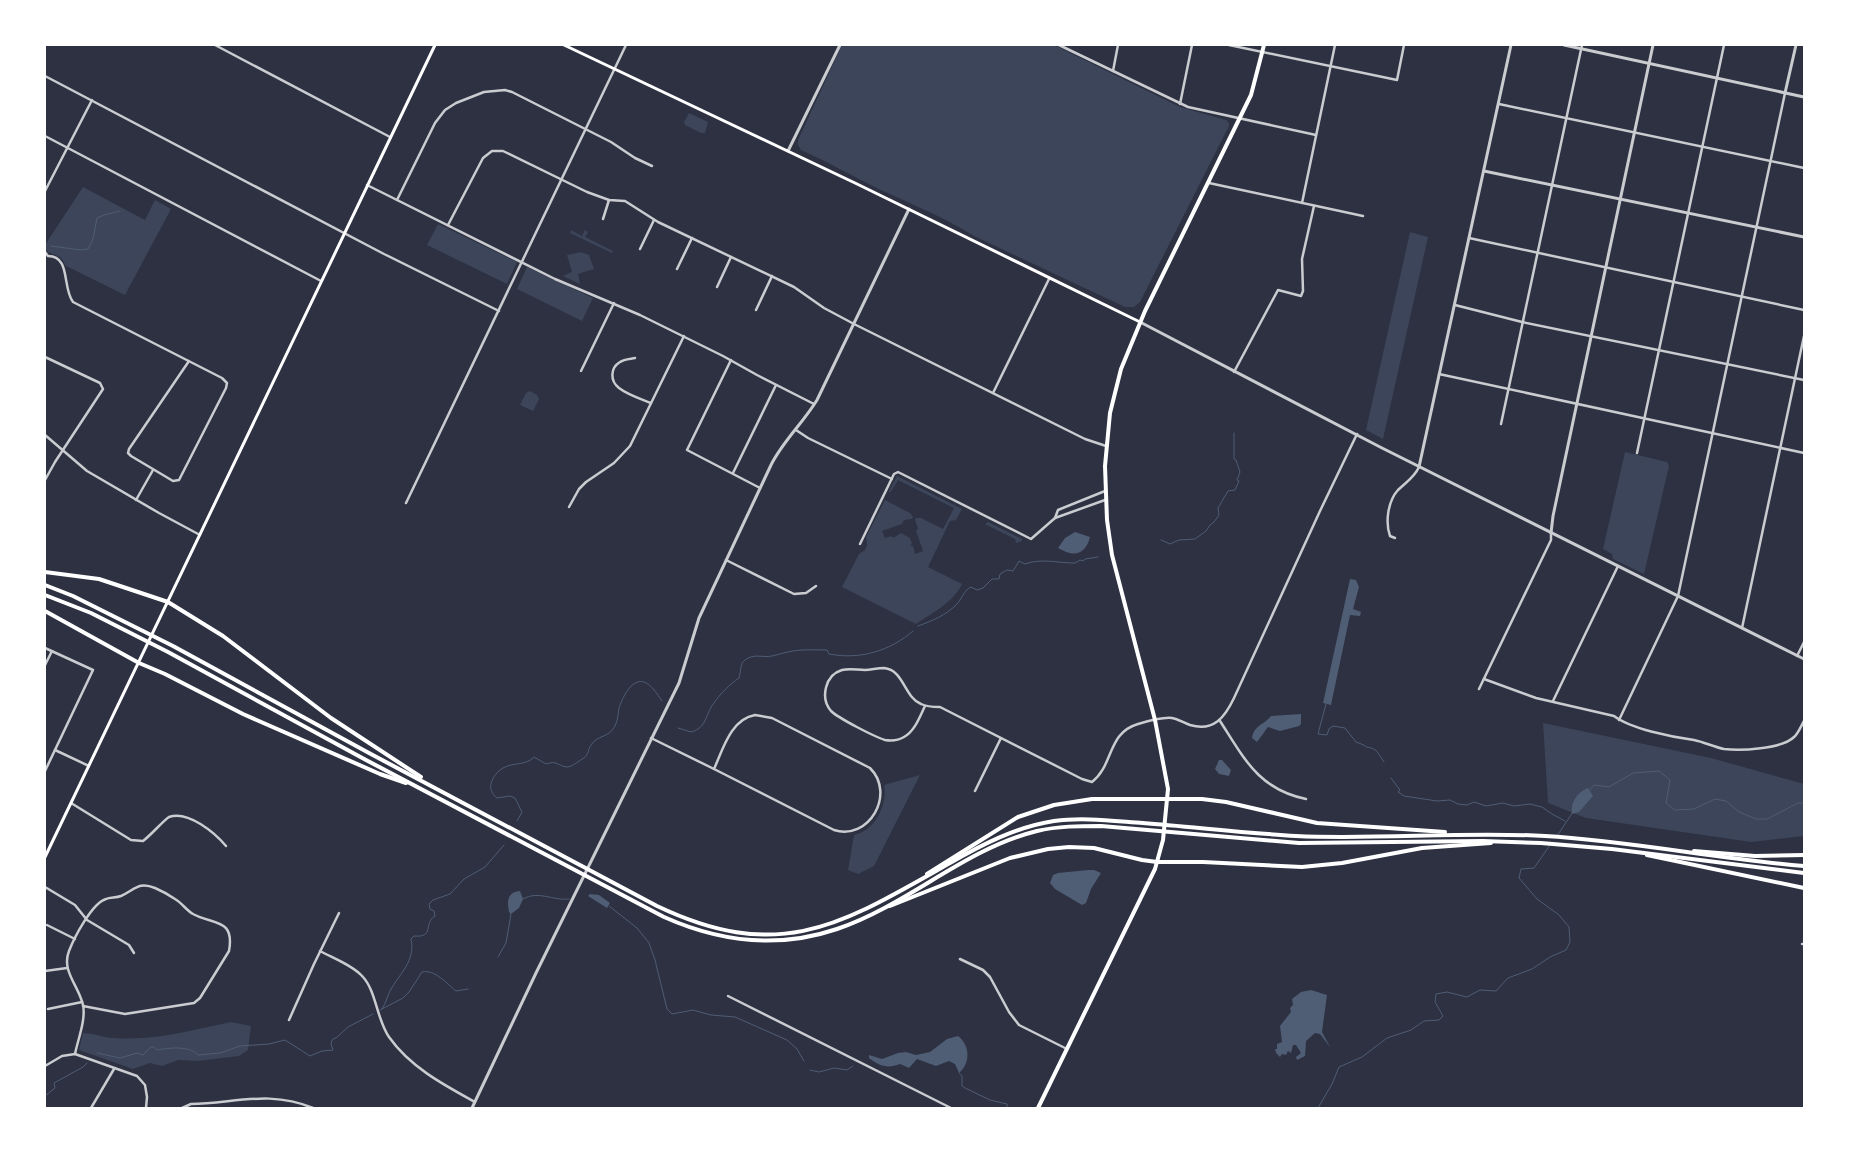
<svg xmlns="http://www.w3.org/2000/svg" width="1849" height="1153" font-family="'Sofia Sans Condensed',sans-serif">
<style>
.green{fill:#3c4559}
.water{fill:#4f5d75}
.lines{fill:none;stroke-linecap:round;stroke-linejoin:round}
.stream{stroke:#4f5d75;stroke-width:1}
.minor{stroke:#caccd0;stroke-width:2.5}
.tertiary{stroke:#caccd0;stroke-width:3}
.secondary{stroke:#fff;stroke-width:3}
.trunk{stroke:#fff;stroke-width:4}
</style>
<rect width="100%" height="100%" fill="#2d3142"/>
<g class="green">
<path d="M 842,45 L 1054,45 L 1180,107 L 1226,120 L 1229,123 L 1229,126 L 1140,302 L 1134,307 L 1125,307 L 974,236 C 944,217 913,205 881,190 C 854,177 828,162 801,150 L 798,145 L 798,140 Z"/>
<polygon points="689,113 708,122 705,133 701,133 685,125 684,122"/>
<path d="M 83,187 L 145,220 L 155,200 L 171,209 L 125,295 L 66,266 C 64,263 63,260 61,258 C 54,252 46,256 45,245 Z"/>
<polygon points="438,224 517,262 507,284 427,245"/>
<polygon points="571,230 582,236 585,230 588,232 585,237 613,251 612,253 570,233"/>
<polygon points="1410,232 1428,237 1383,439 1366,430"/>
<polygon points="581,252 589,255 594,269 578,274 580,284 563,276 572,272 567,255"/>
<polygon points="527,267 593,298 582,321 517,289"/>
<polygon points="530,391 537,395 539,399 533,411 520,405 526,393"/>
<polygon points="1625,452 1667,462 1669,466 1644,574 1613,559 1612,554 1603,549"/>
<path d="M 897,476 L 962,509 L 956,520 L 950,521 L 928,567 L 962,584 C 953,603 932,613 916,624 L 842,587 L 859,554 L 865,550 L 867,545 L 866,537 L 885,500 L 910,513 L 913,517 L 912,519 L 904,520 L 902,524 L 882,531 L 885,538 L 892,536 L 893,538 L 901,533 L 910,538 L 912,544 L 910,546 L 913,546 L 915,554 L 923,551 L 916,531 L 918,528 L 915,520 L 916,518 L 921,518 L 943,529 L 954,508 L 898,480 L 890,493 L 889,491 Z"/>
<polygon points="988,522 1022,539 1022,541 1016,543 1015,539 985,524"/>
<polygon points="1543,723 1711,758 1804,784 1804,836 1751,842 1586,818 1548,803"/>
<path d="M 920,775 L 874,866 L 858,874 L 848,870 L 854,835 C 875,831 888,804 884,785 Z"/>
<path d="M 231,1022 L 251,1026 L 248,1050 L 239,1056 L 198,1061 L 178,1060 L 162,1066 L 150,1063 L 133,1069 L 79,1050 L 83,1033 C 94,1033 104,1038 114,1038 C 153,1041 193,1030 231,1022 Z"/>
</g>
<g class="water">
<path d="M 1075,532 L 1090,537 C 1085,556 1073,557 1058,548 L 1065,538 Z"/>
<polygon points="1350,579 1356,580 1359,587 1353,609 1361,612 1360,616 1350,615 1331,705 1323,703"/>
<path d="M 1301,714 L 1301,724 L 1299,726 L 1280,731 L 1268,727 L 1257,742 L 1252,738 C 1254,725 1264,725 1271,716 Z"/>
<polygon points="1219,760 1222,760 1231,770 1229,776 1219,774 1215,769"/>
<path d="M 1588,788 L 1593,796 L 1579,812 L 1572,814 C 1570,803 1577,792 1588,788 Z"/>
<polygon points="1088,870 1094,870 1101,873 1091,889 1086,903 1082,905 1055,889 1050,883 1053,875 1058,873"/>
<path d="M 520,891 L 523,899 L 519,908 L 511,914 L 509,912 C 507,901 507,892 520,891 Z"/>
<polygon points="590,894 599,895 610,903 607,908 588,896"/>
<polygon points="1311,990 1327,995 1322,1032 1330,1047 1320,1034 1315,1033 1306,1041 1305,1056 1297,1060 1296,1057 1301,1053 1296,1045 1293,1045 1291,1053 1288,1051 1286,1055 1282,1054 1280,1057 1276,1053 1275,1049 1277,1049 1277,1044 1282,1042 1280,1026 1291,1012 1290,1008 1293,1005 1292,999 1301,992"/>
<path d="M 958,1036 C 970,1045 971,1063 959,1073 L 955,1064 L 949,1061 L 936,1066 L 917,1059 L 909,1068 L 900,1064 C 888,1069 879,1066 869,1058 L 869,1055 L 882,1059 L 898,1053 L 906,1052 L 916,1055 L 930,1052 L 947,1039 Z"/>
</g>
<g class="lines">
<g class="stream">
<polyline points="51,246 81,250 88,249 93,239 97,218 104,215 120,211"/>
<polyline points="1161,540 1170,544 1179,540 1195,539 1206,531 1210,525 1214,522 1219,515 1218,508 1228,491 1235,490 1239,481 1237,480 1240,472 1236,460 1234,459 1234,433"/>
<path d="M 918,626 C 932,621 946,615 956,605 C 962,599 964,590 971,587 L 977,590 L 983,588 L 992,579 L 999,579 L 1000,574 L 1007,570 L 1013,571 L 1019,561 L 1025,564 C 1042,558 1057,563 1075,563 L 1080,560 L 1083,561 L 1085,559 L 1098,557"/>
<path d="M 1326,704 L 1318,734 L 1327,735 L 1329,729 L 1333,726 L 1345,728 L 1356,742 L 1364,745 L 1366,747 C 1377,748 1378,753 1384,762"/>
<path d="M 678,728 L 691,732 C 707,728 705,714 714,703 C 720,694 730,684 739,678 C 741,672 740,663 745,660 C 754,653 763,658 772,656 C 777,655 782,653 788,652 C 800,649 814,650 827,650 L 829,654 C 860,660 890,651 913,631"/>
<polyline points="1391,778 1400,790 1398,792 1404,796 1437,801 1450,800 1458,804 1467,805 1474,802 1486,806 1503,803 1514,806 1530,804 1542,807 1552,814 1565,821"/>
<polyline points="1589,791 1594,785 1609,787 1633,773 1659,771 1670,780 1666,803 1675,810 1694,809 1715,799 1726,801 1739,812 1756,819 1767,819 1798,803 1804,803"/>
<path d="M 517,821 L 522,812 L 515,798 L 510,796 L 497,798 C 485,789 492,775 503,768 C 513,762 526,766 534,757 L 546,764 C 557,760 558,766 567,767 C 572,767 580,760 584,758 C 589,754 588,749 591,745 C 597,735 609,738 615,726 C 618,720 618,714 619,708 C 622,699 631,678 644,682 C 652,685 657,694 662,701"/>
<polyline points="1557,836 1573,812"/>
<path d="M 523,899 C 538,890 553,901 569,899"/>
<polyline points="609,906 637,928 649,943 655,960 667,1009 672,1014 693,1010 711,1015 735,1017 787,1040 797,1049 804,1061"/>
<polyline points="498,957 506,943 511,914"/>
<path d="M 382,1009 C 386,1003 387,997 390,991 C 399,974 416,961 411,939 L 414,936 C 435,938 423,923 435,916 L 434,911 L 430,909 L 429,904 L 433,900 L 450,894 L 464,879 L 485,867 L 504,845"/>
<path d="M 380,1010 L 403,998 L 409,992 L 422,972 C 435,969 447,984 456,991 L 468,989"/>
<path d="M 97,1053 L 120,1058 L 137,1053 L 143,1055 L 151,1047 L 154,1047 L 157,1050 C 169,1048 188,1045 198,1055 L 220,1053 L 240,1046 L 269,1044 L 285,1040 L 310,1056 L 322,1051 L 333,1050 L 331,1044 L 332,1040 L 337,1037 L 348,1027 L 373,1014"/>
<polyline points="810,1070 819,1072 834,1068 847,1070 853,1066"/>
<polyline points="959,1073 962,1076 962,1086 965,1088 990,1100 1007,1104 1007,1108"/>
<polyline points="45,1096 55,1088 54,1083 83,1067 87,1063"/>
<polyline points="1318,1108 1332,1084 1339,1067 1362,1057 1387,1038 1411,1030 1424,1021 1439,1020 1443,1016 1435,1002 1436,994 1447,992 1467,997 1480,990 1496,991 1508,978 1532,969 1550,957 1566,950 1570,942 1569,927 1559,915 1537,899 1519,878 1521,869 1534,868 1550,845"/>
</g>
<g class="minor">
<polyline points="215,45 390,137"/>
<polyline points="1059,45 1188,107 1316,135"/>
<polyline points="1229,45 1397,80 1404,45"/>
<polyline points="1113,71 1118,45"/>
<polyline points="45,76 384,254 499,311"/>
<polyline points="1180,104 1192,45"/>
<polyline points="1499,104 1804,168"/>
<polyline points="45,136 321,281"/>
<polyline points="1209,183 1363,216"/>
<polyline points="367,185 555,279 640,315 723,356 757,375 814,404"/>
<polyline points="45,191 92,100"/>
<polyline points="397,200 435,123 445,110 456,103 484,92 505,90 512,92 611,142 635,158 652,166"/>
<polyline points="1302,203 1335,45"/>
<polyline points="603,219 609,200"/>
<polyline points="448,225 483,158 492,151 503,151 587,192 609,200 625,201 658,222 794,287 824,308 854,324 1085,439 1106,446"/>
<polyline points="1469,238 1804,310"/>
<polyline points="640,249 654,220"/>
<path d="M 45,252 L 48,256 C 71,256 62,288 73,302 L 222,378 L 227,383 L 226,388 L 179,480 L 173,481 L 131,456 L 128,453 L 129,449 L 189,361"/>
<polyline points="677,269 692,238"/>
<polyline points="717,287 731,257"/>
<polyline points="1455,305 1522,322 1804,380"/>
<polyline points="756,310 772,276"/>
<polyline points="45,357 100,383 103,389 55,462 45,480"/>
<path d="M 635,358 C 630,359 624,359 620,362 C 610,368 610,381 619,388 C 628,395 641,399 651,403"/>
<polyline points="731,360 687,450 760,488"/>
<polyline points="581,371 614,303"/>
<polyline points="1234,372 1278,290 1301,296 1303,291 1302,259 1314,206"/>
<polyline points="1439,374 1804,453"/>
<polyline points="993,393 1049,279"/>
<polyline points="1501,424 1582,45"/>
<polyline points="796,430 808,438 892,479"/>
<polyline points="45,435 87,471 159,513 200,535"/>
<polyline points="1637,453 1724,45"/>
<polyline points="733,473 776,385"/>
<polyline points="136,500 153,470"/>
<polyline points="406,503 626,45"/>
<polyline points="569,507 579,489 586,482 614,463 630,446 684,336"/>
<polyline points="1055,518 1105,500"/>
<path d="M 1395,538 L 1390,536 C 1385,522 1388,501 1398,490 C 1406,482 1414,478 1419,467"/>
<polyline points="860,544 894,474 898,472 1031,539 1055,518 1058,510 1105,491"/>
<polyline points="726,560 794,594 806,593 816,586"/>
<polyline points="1742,628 1804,336"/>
<polyline points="45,648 93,670 45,771"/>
<polyline points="1797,656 1804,642"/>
<polyline points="45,665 52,651"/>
<path d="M 1484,679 L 1536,698 L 1614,716 C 1631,729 1672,737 1694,740 C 1704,742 1714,747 1724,749 C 1740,751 1782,749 1794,737 C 1798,734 1801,726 1804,721"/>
<polyline points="1479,689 1551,540 1551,533"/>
<polyline points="1553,701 1618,566"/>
<path d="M 925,706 C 920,716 915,731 904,737 C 899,740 891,741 885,740 C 875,737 838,718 831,711 C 820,698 825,675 842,670 C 850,668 857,670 865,670 C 871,670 877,668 884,668 C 904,670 904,697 921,704 C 927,707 934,707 940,707 L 1082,779 L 1092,782 C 1114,765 1107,733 1138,724 C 1148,721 1162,717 1172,718 C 1178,719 1184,723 1190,725 C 1214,732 1225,717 1234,698 L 1320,511 L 1357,434"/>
<path d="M 755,715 L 772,718 L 870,768 C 896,794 869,841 834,830 L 714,769 C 723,749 731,719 755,715 Z"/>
<polyline points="1619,720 1678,596 1785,93"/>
<path d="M 1220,721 C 1244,758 1258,789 1306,799"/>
<polyline points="651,738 714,769"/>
<polyline points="55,750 89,766"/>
<polyline points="975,791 1001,738"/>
<path d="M 71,803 L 131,840 L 143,841 C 150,836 164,820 169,817 C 188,810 215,833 226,846"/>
<polyline points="45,887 75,905 87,920 129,945 134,953"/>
<polyline points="47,925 75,939"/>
<polyline points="1802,944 1804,944"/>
<path d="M 320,951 C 333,958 354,966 363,977 C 376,991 377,1020 389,1037 C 410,1067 444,1085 475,1102"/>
<polyline points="960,959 983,970 990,977 1009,1012 1019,1025 1067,1049"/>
<polyline points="45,971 67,968"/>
<polyline points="728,996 951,1108"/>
<polyline points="48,1009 82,1002"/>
<polyline points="289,1020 314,964 339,913"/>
<path d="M 75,1054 C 78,1039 86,1020 83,1005 C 79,986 61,971 69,951 C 74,938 92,903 106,899 C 110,897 116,898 121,896 C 135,890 138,881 155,888 C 162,891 169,895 175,899 C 182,903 186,910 193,914 C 213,925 235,918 229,951 L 200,998 L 194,1003 L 125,1014 L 83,1006"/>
<polyline points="45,1066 62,1056 75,1054 137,1076 145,1085 147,1097 146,1108"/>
<polyline points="91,1108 114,1069"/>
<path d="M 182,1108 L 191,1104 C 235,1103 270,1090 313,1108"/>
</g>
<g class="tertiary">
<polyline points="1564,45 1804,97"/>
<polyline points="1785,93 1796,45"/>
<polyline points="788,151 840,45"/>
<polyline points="1484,171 1804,237"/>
<polyline points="1140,322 1382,448 1804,659"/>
<polyline points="1419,467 1511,45"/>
<polyline points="1551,533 1553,516 1653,45"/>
<path d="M 472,1108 L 536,973 L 679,683 L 699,618 L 771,465 C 783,441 803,423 817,400 L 909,209"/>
</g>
<g class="secondary">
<polyline points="564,45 855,183 1140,322"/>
<polyline points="45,857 435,45"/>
</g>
<g class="trunk">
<polyline points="45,572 99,579 168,602 223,636 331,718 421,777"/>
<path d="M 45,585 L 73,596 L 173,646 L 369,753 L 657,906 C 781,965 842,924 950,863 C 983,844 1016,827 1054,821 C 1083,817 1114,821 1143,823 C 1194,827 1245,833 1296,836 C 1379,840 1462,831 1545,836 C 1632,841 1717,859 1804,866"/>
<path d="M 45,595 L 91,613 L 168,652 L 366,760 L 664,917 C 720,942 778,949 837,929 C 908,905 964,849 1037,831 C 1058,826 1080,826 1101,826 L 1299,843 L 1483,841 L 1541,843 L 1612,849 L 1804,873"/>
<polyline points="45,611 139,663 165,674 243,714 380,774 406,783"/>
<polyline points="1694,851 1755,856 1804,855"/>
<polyline points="1647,855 1804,888"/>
<polyline points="927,874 1018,817 1054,805 1092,799 1202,799 1226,802 1317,823 1445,832"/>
<polyline points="890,906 1010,858 1048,849 1069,847 1094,848 1142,860 1157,862 1203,862 1302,867 1342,863 1422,848 1491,843"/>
<polyline points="1038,1108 1155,869 1163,840 1168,789 1155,720 1112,555 1107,520 1105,466 1110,413 1121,369 1145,311 1251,95 1264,45"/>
</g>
</g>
<rect width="1849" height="1153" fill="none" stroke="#ffffff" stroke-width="92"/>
</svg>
